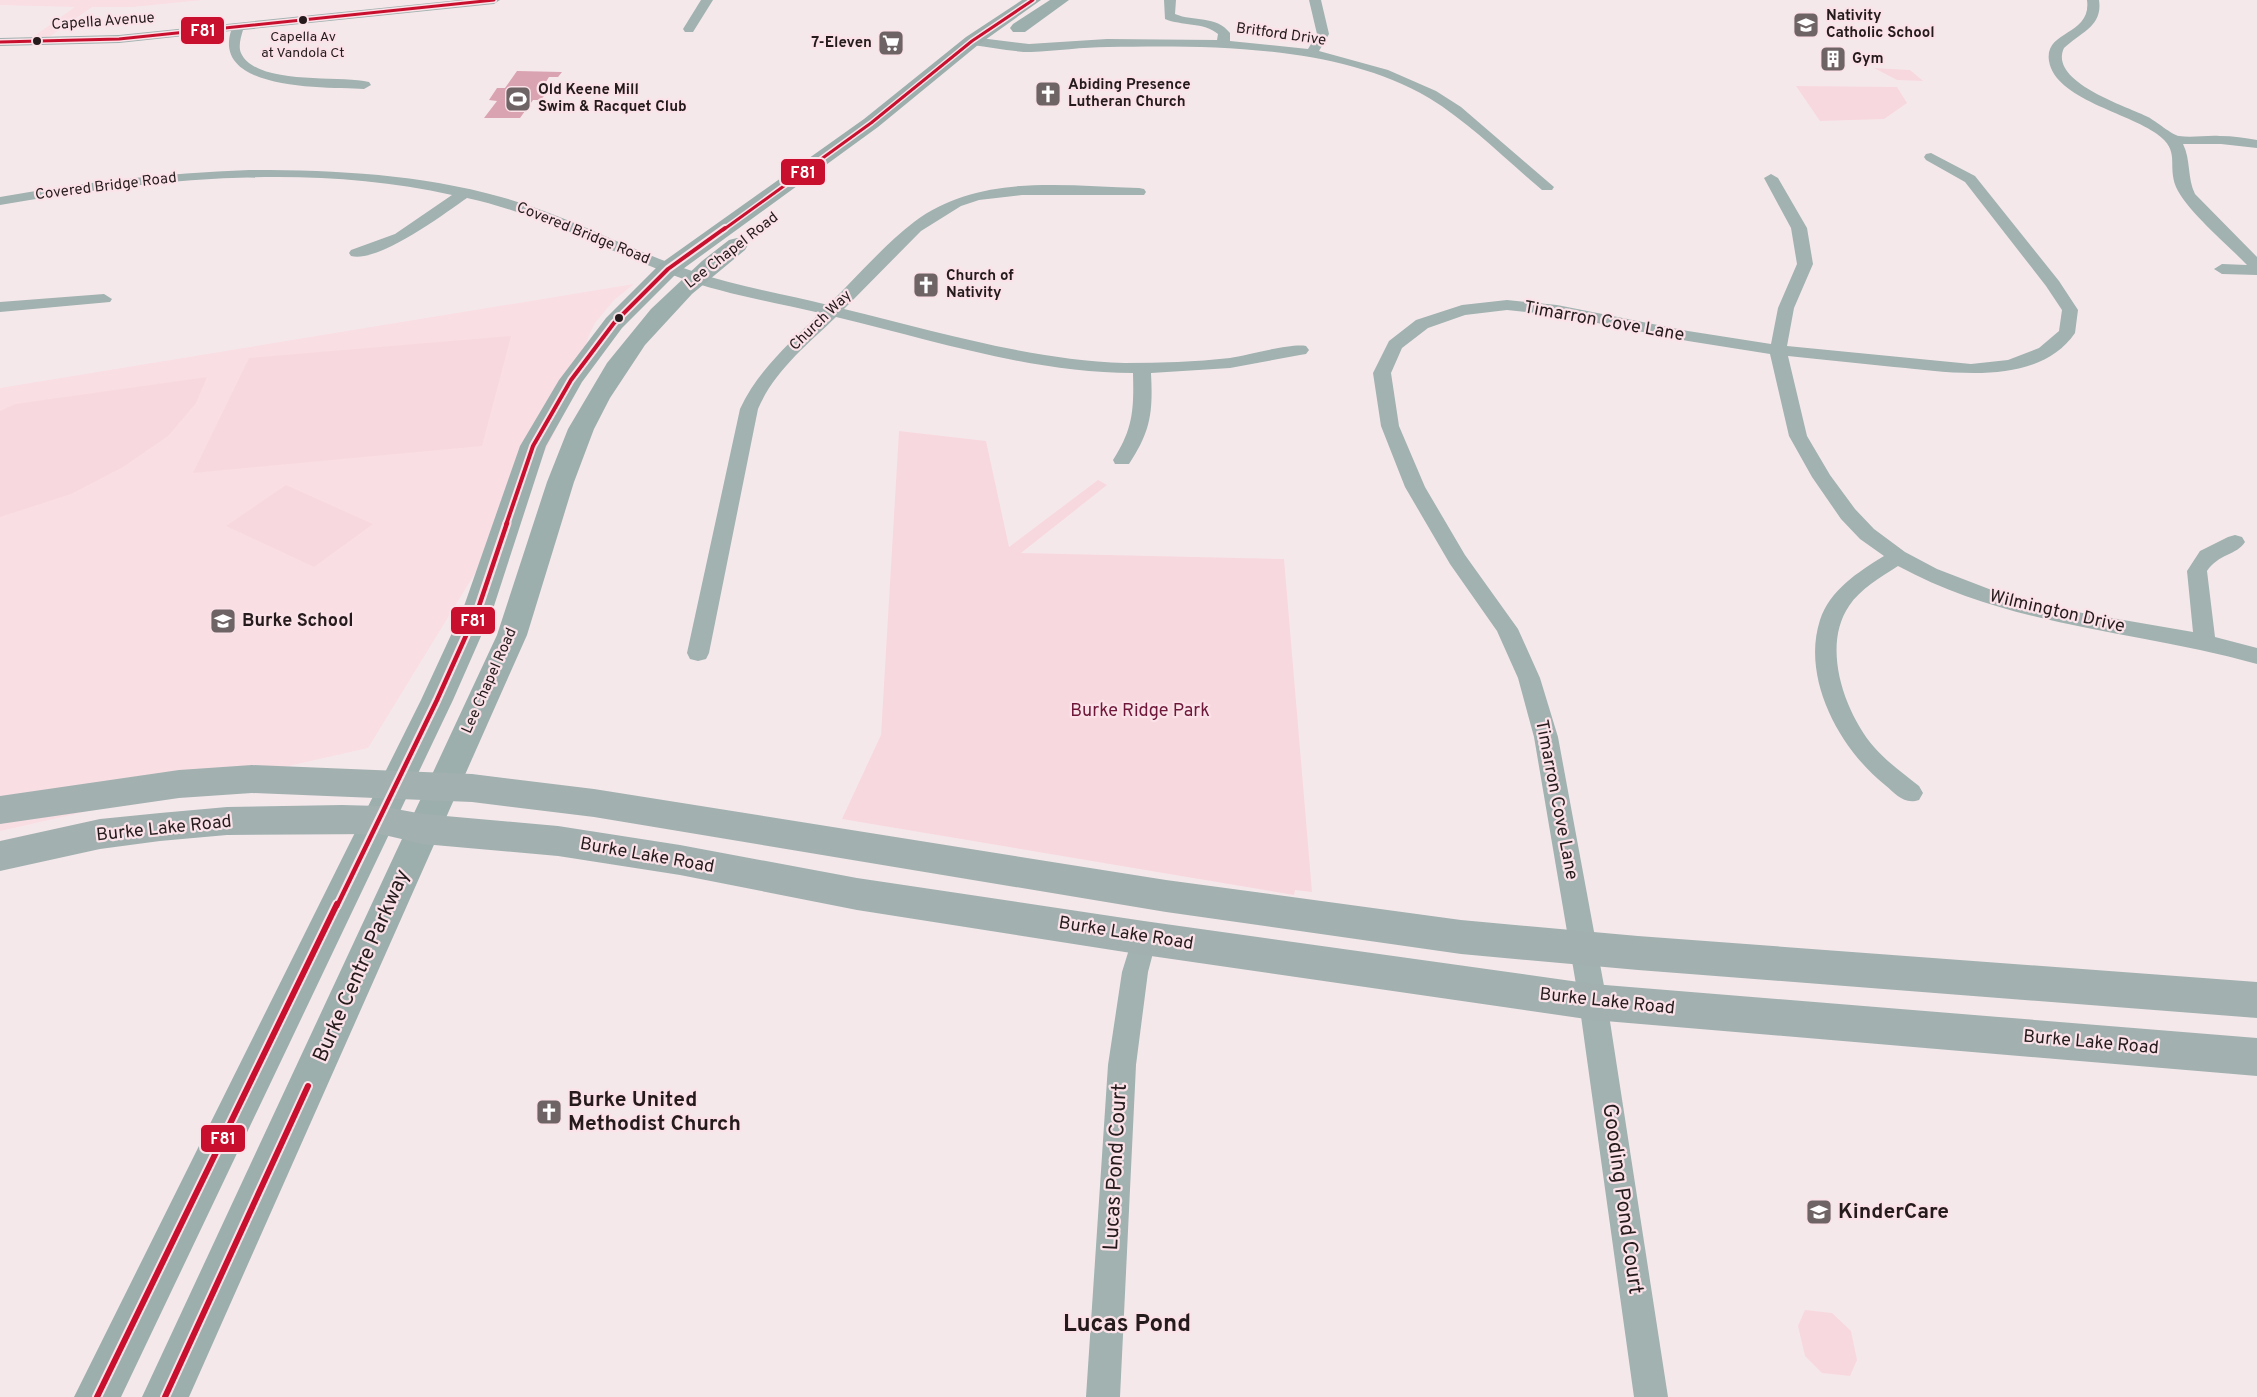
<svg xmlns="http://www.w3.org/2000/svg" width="2257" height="1397" font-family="Overpass,sans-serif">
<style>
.built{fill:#f9dee4}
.green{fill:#f8d8df}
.water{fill:#daa3b1}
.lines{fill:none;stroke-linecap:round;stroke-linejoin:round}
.street{fill:#a1b2b0;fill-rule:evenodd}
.secondary{fill:#9dafad;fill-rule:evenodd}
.primary{fill:#a2b1b0;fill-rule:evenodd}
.bus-1-far3-casing{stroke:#fbe2e8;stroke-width:6}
.bus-1-far2-casing{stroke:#fbe2e8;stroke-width:8}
.bus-1-far1-casing{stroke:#fbe2e8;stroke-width:9}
.bus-1-casing{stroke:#fbe2e8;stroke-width:10}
.bus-1-far3{stroke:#c8102e;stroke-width:3}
.bus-1-far2{stroke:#c8102e;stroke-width:4}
.bus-1-far1{stroke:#c8102e;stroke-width:4.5}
.bus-1{stroke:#c8102e;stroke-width:6}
.bus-dot{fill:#251b1d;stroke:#fbe2e8;stroke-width:2}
.labels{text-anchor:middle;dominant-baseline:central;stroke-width:4.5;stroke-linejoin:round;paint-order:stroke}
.far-bus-label{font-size:14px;fill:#251b1d;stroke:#fbe2e8}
.far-poi-label{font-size:15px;font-weight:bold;fill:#251b1d;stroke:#fbe2e8;text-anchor:start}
.far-street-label{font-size:15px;fill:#251b1d;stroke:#fbe2e8}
.street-label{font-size:18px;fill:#251b1d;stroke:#fbe2e8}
.poi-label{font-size:18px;font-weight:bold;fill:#251b1d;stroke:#fbe2e8;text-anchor:start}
.park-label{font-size:18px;fill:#6e1738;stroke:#fbe2e8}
.near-street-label{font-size:21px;fill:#251b1d;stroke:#fbe2e8}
.near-poi-label{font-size:21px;font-weight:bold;fill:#251b1d;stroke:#fbe2e8;text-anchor:start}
.near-neighbourhood-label{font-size:24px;font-weight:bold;fill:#251b1d;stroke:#fbe2e8}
.line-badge{stroke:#fbe2e8;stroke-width:2}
.badge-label{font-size:16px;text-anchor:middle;font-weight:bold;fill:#fff}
</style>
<rect width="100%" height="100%" fill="#f5e8eb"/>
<g class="built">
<polygon points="0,0 203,0 132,7 92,7 49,37 33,37 75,7 0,5"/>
<polygon points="634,284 614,300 595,323 589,335 563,415 524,493 368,748 0,831 0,388"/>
</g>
<g class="green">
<polygon points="1874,68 1910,70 1923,81 1897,80"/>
<polygon points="1796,86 1897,87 1907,103 1884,119 1820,121"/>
<polygon points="511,336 482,446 193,473 249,358"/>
<polygon points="207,377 196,403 168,436 123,467 71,494 0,517 0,411 15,404"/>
<polygon points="899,431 986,441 1009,547 1098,480 1107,485 1021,553 1284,559 1312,892 1295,890 1294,895 842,819 881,735"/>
<polygon points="286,485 373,524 314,567 226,526"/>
<polygon points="1805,1310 1832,1313 1851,1331 1857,1360 1850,1376 1822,1373 1805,1356 1798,1326"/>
</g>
<polygon class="water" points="517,71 562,72 558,77 549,77 542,88 549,89 541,100 533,100 520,118 484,118 497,101 489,100 497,88 505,88"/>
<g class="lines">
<g class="street">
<path d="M 459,0 L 500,0 L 494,4 L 243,30 C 241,37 238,46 241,53 C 256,86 339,75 369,82 L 371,85 L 364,89 C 328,87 212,92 231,31 L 119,43 L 0,46 L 0,38 L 119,35 Z"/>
<polygon points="701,0 713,0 693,32 685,32 683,29"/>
<path d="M 1164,0 L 1176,0 L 1175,14 C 1194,22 1216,15 1230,33 L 1230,41 L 1308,49 L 1317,34 L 1309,0 L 1321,0 L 1329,34 L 1319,51 L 1388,70 L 1436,91 L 1461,107 L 1554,187 L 1552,190 L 1542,190 C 1505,159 1470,123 1429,98 C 1340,45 1209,45 1108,47 C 1082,47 1057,51 1031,52 C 1012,52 991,47 972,45 L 966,41 L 972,37 L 1029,44 L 1107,39 L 1217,40 L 1218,34 C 1204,22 1181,26 1165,19 Z"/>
<path d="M 2087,0 L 2099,0 C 2103,26 2081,32 2064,48 C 2048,82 2126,106 2148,117 C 2156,121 2172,135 2179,136 C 2192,138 2207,135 2220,136 C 2233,136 2245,138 2257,140 L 2257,148 L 2221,144 L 2183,144 C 2191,160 2187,178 2195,194 L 2257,257 L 2257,275 L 2222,274 L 2214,269 L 2222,264 L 2247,265 C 2228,245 2186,210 2176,187 C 2167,164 2181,151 2157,134 C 2129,113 2055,99 2049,61 C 2044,30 2092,36 2087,0 Z"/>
<path d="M 1931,153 L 1975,176 L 2059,281 L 2078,310 L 2075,333 C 2037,388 1950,372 1894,367 C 1859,363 1823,360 1788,356 L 1807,436 L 1830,475 L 1855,509 L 1874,529 L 1905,552 L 1937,569 L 2002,594 L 2048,607 L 2193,632 L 2187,571 L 2200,551 L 2228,537 L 2235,535 L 2242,537 L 2245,542 C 2237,555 2218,554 2207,571 L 2215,637 L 2257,648 L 2257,664 C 2134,630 2013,628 1898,566 C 1881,577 1860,589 1849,606 C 1821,647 1845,713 1874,747 C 1887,762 1904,774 1919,786 L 1923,793 L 1919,800 C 1904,805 1896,794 1885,785 C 1840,749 1801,679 1820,620 C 1830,590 1858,572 1884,556 L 1860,539 L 1841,519 L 1812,477 L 1789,436 L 1770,354 L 1688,341 L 1557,315 L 1507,310 L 1465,315 L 1428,328 L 1402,348 L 1391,373 L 1399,426 L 1425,487 L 1465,555 L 1518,629 L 1540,678 L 1558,737 L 1607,1002 L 1668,1397 L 1634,1397 L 1579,1002 L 1534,737 L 1518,678 L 1497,631 L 1450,564 L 1405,487 L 1381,426 L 1373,373 L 1389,341 L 1416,320 L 1462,305 L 1507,300 L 1557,305 L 1688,331 L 1771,344 L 1778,308 L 1797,264 L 1791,228 L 1764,178 L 1771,174 L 1778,178 L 1807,228 L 1813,264 L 1794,308 L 1787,346 L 1971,364 L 2008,360 L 2039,348 L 2059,331 L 2062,310 L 2046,286 L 1965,182 L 1926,160 L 1924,157 L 1926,154 Z"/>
<path d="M 249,170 C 334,170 419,174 501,197 C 567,215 627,249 692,271 C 736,286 783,294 828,305 C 856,278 884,245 914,222 C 979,173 1063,186 1139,188 L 1144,189 L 1146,192 L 1144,195 L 1022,195 L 979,200 L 961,206 L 921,231 L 844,309 C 936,331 1029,360 1125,363 C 1160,363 1195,362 1230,358 C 1248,355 1291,343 1306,346 L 1309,350 L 1306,354 L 1300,355 L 1230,368 L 1151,373 C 1153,412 1151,431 1129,464 L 1115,464 L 1113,460 C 1133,429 1134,410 1133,373 C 1032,373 933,340 836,317 C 807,345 774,371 758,409 L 709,653 L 706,659 L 698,661 L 690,659 L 687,653 L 740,409 C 758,370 790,343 820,313 C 773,302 723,294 678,277 C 607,251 541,214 467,198 C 444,214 379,263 351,256 L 349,253 L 351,250 L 395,234 L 452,195 C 305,162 147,180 0,205 L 0,197 C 83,182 165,173 249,170 Z"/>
<polygon points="104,294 112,299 110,302 0,312 0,302"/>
<polygon points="1144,927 1153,930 1157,938 1148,972 1136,1065 1120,1397 1086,1397 1108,1065 1122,972 1135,930"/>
</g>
<g class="secondary">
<polygon points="1022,0 1041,0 978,45 878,127 676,274 622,328 582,382 546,446 493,609 453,700 121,1397 74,1397 421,700 463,609 520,446 559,380 606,318 660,264 864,119 966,37"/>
<polygon points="1050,0 1069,0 1025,32 1013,32 1010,28 1013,24"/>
<polygon points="737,238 745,240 748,245 745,250 692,294 645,345 610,398 594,429 574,482 527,635 189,1397 142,1397 497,635 547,482 568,429 607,363 651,309 702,261 729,240"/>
</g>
<g class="primary">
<polygon points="252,765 472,774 594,789 1166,880 1461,920 1638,936 2257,982 2257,1018 1638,970 1461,954 1166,912 594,817 472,802 252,793 179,798 0,824 0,796 179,770"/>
<polygon points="342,805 380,806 423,814 558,826 680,845 857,878 1144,921 1593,984 2257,1038 2257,1076 1593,1020 1144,955 857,910 680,875 558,856 423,844 380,834 227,835 160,841 100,849 0,871 0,841 100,819 160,813 227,807"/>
</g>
<defs>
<g id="bus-1-far3">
<polyline points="0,42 119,39 494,0"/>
<polyline points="723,230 871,123 972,41 1033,0"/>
</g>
<polyline id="bus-1-far2" points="506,525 533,446 571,380 614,323 668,269 725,228"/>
<polyline id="bus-1-far1" points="337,906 437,700 478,609 507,523"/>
<g id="bus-1">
<polyline points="97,1397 337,904"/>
<polyline points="165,1397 308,1086"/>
</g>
</defs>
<use href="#bus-1-far3" class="bus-1-far3-casing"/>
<use href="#bus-1-far2" class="bus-1-far2-casing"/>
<use href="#bus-1-far1" class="bus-1-far1-casing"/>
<use href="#bus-1" class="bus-1-casing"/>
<use href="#bus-1-far3" class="bus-1-far3"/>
<use href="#bus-1-far2" class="bus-1-far2"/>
<use href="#bus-1-far1" class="bus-1-far1"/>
<use href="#bus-1" class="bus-1"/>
</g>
<defs>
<symbol id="school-square" viewBox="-11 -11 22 22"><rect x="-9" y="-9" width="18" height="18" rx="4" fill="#6e6365" stroke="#fbe2e8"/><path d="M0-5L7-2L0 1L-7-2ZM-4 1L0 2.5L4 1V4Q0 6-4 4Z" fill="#fff"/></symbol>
<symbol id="supermarket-square" viewBox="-11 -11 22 22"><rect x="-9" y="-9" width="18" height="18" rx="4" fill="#6e6365" stroke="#fbe2e8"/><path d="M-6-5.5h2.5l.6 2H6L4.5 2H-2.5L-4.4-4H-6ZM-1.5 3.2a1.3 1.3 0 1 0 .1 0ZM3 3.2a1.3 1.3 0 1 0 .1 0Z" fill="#fff"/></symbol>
<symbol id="building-square" viewBox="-11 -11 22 22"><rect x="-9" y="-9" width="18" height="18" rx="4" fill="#6e6365" stroke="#fbe2e8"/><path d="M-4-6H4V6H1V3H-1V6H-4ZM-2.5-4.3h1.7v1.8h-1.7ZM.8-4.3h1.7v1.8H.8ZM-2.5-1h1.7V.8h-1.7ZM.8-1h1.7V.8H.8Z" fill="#fff"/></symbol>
<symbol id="church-square" viewBox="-11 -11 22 22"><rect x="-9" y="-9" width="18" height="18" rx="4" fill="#6e6365" stroke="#fbe2e8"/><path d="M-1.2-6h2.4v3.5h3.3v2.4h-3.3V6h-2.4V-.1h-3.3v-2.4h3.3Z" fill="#fff"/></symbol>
<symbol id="stadium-square" viewBox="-11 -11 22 22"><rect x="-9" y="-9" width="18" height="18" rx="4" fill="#6e6365" stroke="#fbe2e8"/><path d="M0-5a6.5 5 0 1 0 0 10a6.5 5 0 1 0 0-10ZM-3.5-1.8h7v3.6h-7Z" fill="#fff"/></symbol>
</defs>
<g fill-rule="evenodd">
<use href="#school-square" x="1791" y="10" width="30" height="30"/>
<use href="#supermarket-square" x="876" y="28" width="30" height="30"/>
<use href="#building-square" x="1818" y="44" width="30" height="30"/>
<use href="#church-square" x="1033" y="79" width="30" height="30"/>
<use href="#stadium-square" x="503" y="84" width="30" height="30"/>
<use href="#church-square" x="911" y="270" width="30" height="30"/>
<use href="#school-square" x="208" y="606" width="30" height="30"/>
<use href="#church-square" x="534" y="1097" width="30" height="30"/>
<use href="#school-square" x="1804" y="1197" width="30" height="30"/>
</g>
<g class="bus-dot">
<circle cx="303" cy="20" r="5"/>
<circle cx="37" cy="41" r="5"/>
<circle cx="619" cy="318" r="5"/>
</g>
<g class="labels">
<g class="far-bus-label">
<text x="303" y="37">Capella Av<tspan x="303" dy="16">at Vandola Ct</tspan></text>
</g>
<g class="far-poi-label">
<text x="1826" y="16">Nativity<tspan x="1826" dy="17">Catholic School</tspan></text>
<text x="872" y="43" text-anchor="end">7-Eleven</text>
<text x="1852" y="59">Gym</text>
<text x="1068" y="85">Abiding Presence<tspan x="1068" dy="17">Lutheran Church</tspan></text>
<text x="538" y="90">Old Keene Mill<tspan x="538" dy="17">Swim &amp; Racquet Club</tspan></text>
<text x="946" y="276">Church of<tspan x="946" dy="17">Nativity</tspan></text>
</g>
<g class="far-street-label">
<text transform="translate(103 22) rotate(-4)">Capella Avenue</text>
<text transform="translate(1281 35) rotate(8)">Britford Drive</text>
<text transform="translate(106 187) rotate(-7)">Covered Bridge Road</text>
<text transform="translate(583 234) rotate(22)">Covered Bridge Road</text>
<text transform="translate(732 251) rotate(-38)">Lee Chapel Road</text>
<text transform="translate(821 321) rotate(-44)">Church Way</text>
<text transform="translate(490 681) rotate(-66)">Lee Chapel Road</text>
</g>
<g class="street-label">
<text transform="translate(1604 322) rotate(10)">Timarron Cove Lane</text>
<text transform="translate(2057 612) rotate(13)">Wilmington Drive</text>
<text transform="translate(1556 800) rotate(79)">Timarron Cove Lane</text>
<text transform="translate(164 829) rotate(-6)">Burke Lake Road</text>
<text transform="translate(647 856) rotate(10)">Burke Lake Road</text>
<text transform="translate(1126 934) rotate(9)">Burke Lake Road</text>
<text transform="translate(1607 1002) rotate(6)">Burke Lake Road</text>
<text transform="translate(2091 1043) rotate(5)">Burke Lake Road</text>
</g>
<g class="poi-label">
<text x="242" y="621">Burke School</text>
</g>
<g class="park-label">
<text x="1140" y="711">Burke Ridge Park</text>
</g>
<g class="near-street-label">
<text transform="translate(362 966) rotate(-66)">Burke Centre Parkway</text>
<text transform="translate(1116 1167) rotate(-87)">Lucas Pond Court</text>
<text transform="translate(1622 1199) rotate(82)">Gooding Pond Court</text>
</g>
<g class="near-poi-label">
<text x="568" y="1100">Burke United<tspan x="568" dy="24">Methodist Church</tspan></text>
<text x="1838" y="1212">KinderCare</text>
</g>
<g class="near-neighbourhood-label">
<text x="1127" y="1325">Lucas Pond</text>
</g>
</g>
<g class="line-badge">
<rect x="180" y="16" width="45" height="29" rx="6" fill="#c8102e"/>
<rect x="780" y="158" width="46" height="28" rx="6" fill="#c8102e"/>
<rect x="450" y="606" width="46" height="29" rx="6" fill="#c8102e"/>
<rect x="200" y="1124" width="46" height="29" rx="6" fill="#c8102e"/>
</g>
<g class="badge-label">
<text x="203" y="36">F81</text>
<text x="803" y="178">F81</text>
<text x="473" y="626">F81</text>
<text x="223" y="1144">F81</text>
</g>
</svg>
